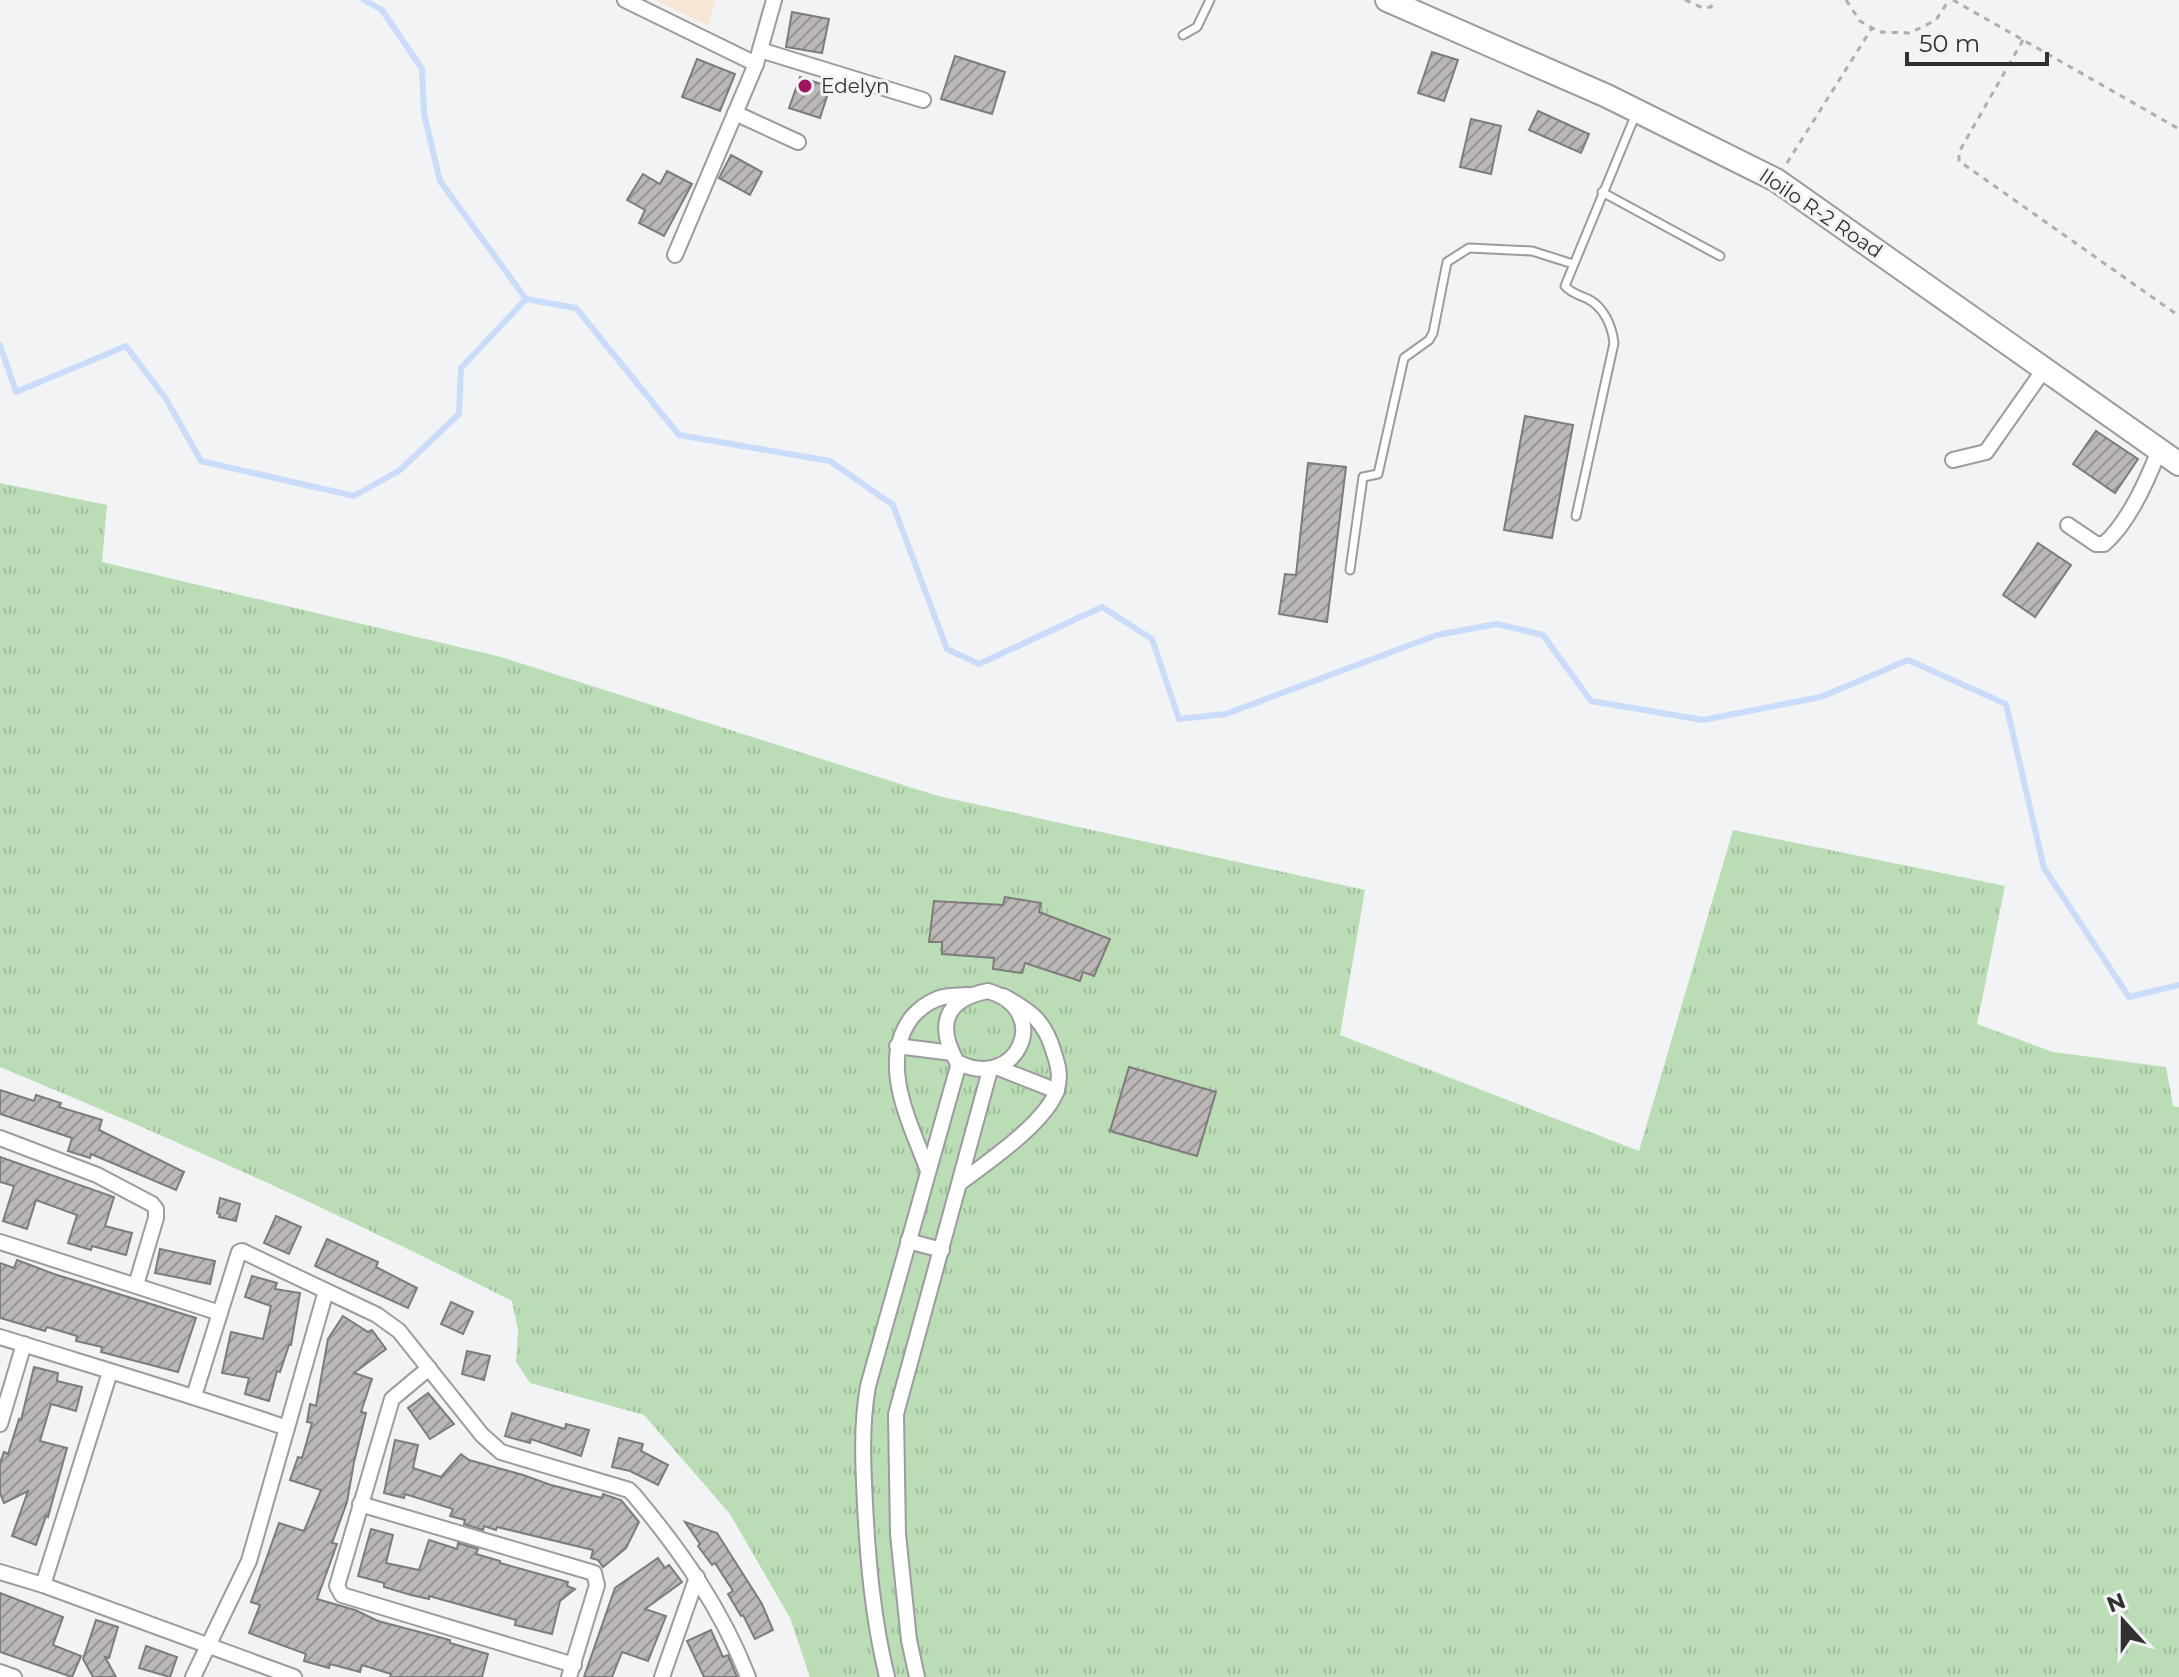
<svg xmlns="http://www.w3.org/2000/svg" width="2179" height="1677" font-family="Montserrat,sans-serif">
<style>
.education{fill:#f7e6d4}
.grass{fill:url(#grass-tufts)}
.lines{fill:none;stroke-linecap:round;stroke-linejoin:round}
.stream{stroke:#c9dcf9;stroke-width:6}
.building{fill:url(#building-hatch);stroke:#7e7c7b;stroke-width:2}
.lane-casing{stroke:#9a9c9d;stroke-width:11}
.street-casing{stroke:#9a9c9d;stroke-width:18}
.secondary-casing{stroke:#9a9c9d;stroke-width:26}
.path{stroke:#acaeaf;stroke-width:3;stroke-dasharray:6 6;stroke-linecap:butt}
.lane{stroke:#fff;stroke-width:7}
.street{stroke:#fff;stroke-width:14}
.secondary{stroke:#fff;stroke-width:22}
.poi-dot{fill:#a1155e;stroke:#f1f3f5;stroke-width:3}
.labels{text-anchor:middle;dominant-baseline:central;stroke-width:6;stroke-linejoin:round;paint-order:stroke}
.poi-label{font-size:20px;fill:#303132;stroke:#f1f3f5;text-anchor:start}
.street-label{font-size:20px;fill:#303132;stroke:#f1f3f5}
</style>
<defs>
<pattern id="grass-tufts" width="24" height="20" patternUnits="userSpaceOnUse" patternTransform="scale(2)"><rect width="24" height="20" fill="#bbddb6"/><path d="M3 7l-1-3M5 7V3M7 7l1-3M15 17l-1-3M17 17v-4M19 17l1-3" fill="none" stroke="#a1be9d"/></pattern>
<pattern id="building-hatch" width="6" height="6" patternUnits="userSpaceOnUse" patternTransform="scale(2)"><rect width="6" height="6" fill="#bab7b6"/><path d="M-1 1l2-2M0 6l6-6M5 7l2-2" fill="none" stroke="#989595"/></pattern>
</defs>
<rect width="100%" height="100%" fill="#f1f3f5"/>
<polygon class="education" points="655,0 715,0 709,26"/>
<path class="grass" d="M 0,483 L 107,505 L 102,562 L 501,657 L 938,796 L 1365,890 L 1340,1035 L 1639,1151 L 1733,830 L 2005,886 L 1977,1024 L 2053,1052 L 2166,1067 L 2173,1106 L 2179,1107 L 2179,1677 L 810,1677 L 790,1618 L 730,1514 L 644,1415 L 530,1383 L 516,1362 L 518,1330 L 512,1301 C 344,1215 174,1139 0,1067 Z"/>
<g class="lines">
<g class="stream">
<polyline points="364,0 382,10 422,69 424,114 440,181 526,299"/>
<polyline points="0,345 16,392 126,346 166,399 201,461 354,496 400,470 459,414 461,368 526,299 576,308 679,435 830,461 893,505 947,649 979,664 1102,607 1152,639 1179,719 1226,714 1437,635 1497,624 1543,635 1591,701 1703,720 1821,697 1908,660 2006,704 2044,868 2129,997 2179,985"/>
</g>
</g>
<g class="building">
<polygon points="792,12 829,19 822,53 786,47"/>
<polygon points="1432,52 1458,60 1444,101 1418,93"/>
<polygon points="955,56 1005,72 992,114 941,99"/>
<polygon points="697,59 735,74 720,111 682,97"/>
<polygon points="800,77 830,87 820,118 789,108"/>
<polygon points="1538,111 1589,134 1581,153 1529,130"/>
<polygon points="1471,119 1501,126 1491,174 1460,167"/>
<polygon points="731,155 762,172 750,195 719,178"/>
<polygon points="667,171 692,184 664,236 639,223 645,210 627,200 643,174 660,184"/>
<polygon points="1525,416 1573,425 1552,538 1504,530"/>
<polygon points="2096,431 2138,459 2115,493 2073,464"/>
<polygon points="1308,463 1346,467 1327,622 1279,614 1285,574 1296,575"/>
<polygon points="2038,543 2071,565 2035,617 2003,595"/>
<polygon points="1005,897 1041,903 1039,912 1110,939 1094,976 1083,972 1080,981 1025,963 1022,973 993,969 994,958 942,954 942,942 929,942 934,901 1003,905"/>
<polygon points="1129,1067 1216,1092 1197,1156 1110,1131"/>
<polygon points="0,1090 34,1101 36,1095 61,1103 59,1107 102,1120 99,1130 184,1172 176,1190 91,1154 90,1158 68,1151 72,1138 0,1114"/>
<polygon points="0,1157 114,1197 105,1226 132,1233 126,1255 92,1246 91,1250 68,1243 77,1215 36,1200 27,1229 3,1221 14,1186 0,1182"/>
<polygon points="220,1198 240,1204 236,1221 219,1217 220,1214 217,1213"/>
<polygon points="276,1216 301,1227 289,1254 264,1243"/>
<polygon points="327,1239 378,1262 376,1267 417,1288 408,1308 315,1266"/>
<polygon points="160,1249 215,1261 210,1284 155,1273"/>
<polygon points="17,1260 54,1274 196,1318 178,1372 101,1352 102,1347 76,1341 77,1336 47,1327 45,1331 0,1318 0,1263 14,1268"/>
<polygon points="252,1276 277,1283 275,1289 300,1293 291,1345 289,1345 280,1372 277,1371 269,1401 245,1394 249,1378 222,1373 231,1332 263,1339 271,1306 245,1297"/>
<polygon points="451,1302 473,1312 463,1334 441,1324"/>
<polygon points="343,1316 368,1332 372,1330 386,1349 354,1373 372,1379 361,1412 366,1413 354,1462 347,1502 332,1543 337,1544 317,1599 355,1610 378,1621 450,1640 450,1643 488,1654 482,1677 390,1677 391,1674 362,1665 360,1672 330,1664 329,1668 304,1661 306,1654 249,1633 260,1605 251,1602 279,1523 304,1531 321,1490 290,1480 298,1457 302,1458 312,1423 307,1422 310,1404 316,1406 328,1339"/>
<polygon points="467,1351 490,1356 484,1380 462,1374"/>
<polygon points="34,1367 58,1373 57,1381 82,1387 76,1411 51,1404 40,1441 67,1448 48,1517 46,1516 36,1545 12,1536 28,1491 4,1503 0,1493 0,1463 4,1452 8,1454 19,1419 21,1420"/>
<polygon points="428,1393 454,1424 430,1439 408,1408"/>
<polygon points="512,1413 565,1429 566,1424 589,1430 581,1456 531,1439 530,1443 505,1436"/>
<polygon points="619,1438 643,1444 641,1451 668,1465 658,1485 630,1471 612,1467"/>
<polygon points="395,1440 418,1445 413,1468 441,1477 461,1454 469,1460 523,1475 551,1485 602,1498 603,1494 621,1500 639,1522 626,1548 603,1567 598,1560 591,1558 593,1550 497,1527 496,1530 484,1526 483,1530 464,1524 465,1520 450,1516 453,1509 405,1494 404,1498 384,1493"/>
<polygon points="685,1522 717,1533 762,1604 773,1630 755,1639 743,1615 741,1616 728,1594 733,1591 715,1563 712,1565 698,1546 700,1544"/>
<polygon points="371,1529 393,1535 386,1563 419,1570 429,1540 457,1549 458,1543 478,1549 476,1554 500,1561 500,1563 568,1582 567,1586 575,1589 560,1601 552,1634 515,1625 516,1620 429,1596 429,1599 411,1595 384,1587 384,1583 358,1576"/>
<polygon points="658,1558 665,1568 669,1565 682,1582 645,1609 666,1616 648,1661 622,1652 612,1677 584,1677 615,1588"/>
<polygon points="0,1593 63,1617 53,1645 81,1656 72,1677 0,1652"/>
<polygon points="96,1620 118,1627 109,1658 105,1657 116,1677 93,1677 83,1659"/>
<polygon points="711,1630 723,1657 728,1655 737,1677 704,1677 687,1641"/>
<polygon points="146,1646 177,1657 170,1677 139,1668"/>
</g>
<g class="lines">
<defs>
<g id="lane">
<polyline points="1183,35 1197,27 1210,0"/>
<polyline points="1602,192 1720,256"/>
<path d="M 1576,516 L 1614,343 C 1612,326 1604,307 1588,299 C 1579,295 1571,293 1565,286 L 1635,116"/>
<polyline points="1350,570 1363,477 1378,474 1404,358 1429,340 1433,333 1447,262 1469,248 1532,251 1573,264"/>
</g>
<g id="street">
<polyline points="625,0 756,64"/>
<polyline points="760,50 923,100"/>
<polyline points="735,113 798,142"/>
<polyline points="675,255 756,64 774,0"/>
<polyline points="1953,460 1986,452 2045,368"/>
<path d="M 2068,525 L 2096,544 L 2104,544 C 2128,523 2148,479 2159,450"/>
<path d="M 988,991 C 1055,1011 1016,1093 957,1062 C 936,1025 945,999 988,991 Z"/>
<polyline points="897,1046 952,1053"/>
<polyline points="996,1067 1057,1091"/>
<polyline points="0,1138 97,1175 152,1204 156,1209 156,1218 136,1285"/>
<path d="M 928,1171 C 911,1124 877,1063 912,1017 C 919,1009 927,1003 937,999 C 946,995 958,996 968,995"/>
<path d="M 961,1182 C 987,1163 1049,1120 1057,1089 C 1061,1076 1058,1065 1054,1053 C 1045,1021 1031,1011 1003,996"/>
<polyline points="908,1241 942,1250"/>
<polyline points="0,1242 220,1313"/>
<path d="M 0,1337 C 96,1367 192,1395 287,1428"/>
<polyline points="429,1368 392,1399 337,1586 342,1595 574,1665"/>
<path d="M 194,1396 L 239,1252 L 242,1251 L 377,1315 L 399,1331 L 482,1435 L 501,1452 L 629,1490 L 634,1495 C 681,1551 721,1608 748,1677"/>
<polyline points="0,1424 24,1344"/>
<polyline points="360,1504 594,1573 597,1585 569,1677"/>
<polyline points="0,1572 43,1585 294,1677"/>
<polyline points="43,1585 110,1372"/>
<polyline points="0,1672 14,1677"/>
<polyline points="193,1677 249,1561 326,1291"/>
<polyline points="662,1677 697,1577"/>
<path d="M 887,1677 C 873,1619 868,1563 865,1504 C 863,1464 861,1425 868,1386 L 959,1063"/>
<polyline points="917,1677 909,1640 898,1534 896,1414 990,1070"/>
</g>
<polyline id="secondary" points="1387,0 1607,96 1776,180 2179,464"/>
</defs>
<use href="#lane" class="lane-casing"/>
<use href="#street" class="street-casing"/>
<use href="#secondary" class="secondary-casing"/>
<g class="path">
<polyline points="1685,0 1703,8 1711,7 1715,0"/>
<polyline points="1846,0 1860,21 1879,32 1910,33 1936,20 1949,0"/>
<polyline points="1953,0 2179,129"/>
<polyline points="2023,40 1959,152 1959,161 2179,316"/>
<polyline points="1787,163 1872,28"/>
</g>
<use href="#lane" class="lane"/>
<use href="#street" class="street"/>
<use href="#secondary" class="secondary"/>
</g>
<circle class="poi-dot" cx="805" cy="86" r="8"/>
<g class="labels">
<g class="poi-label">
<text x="821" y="86">Edelyn</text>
</g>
<g class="street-label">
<text transform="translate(1821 213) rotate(34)">Iloilo R-2 Road</text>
</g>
</g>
<g transform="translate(2123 1621) rotate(339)" stroke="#f1f3f5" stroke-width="6" paint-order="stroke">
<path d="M0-6L14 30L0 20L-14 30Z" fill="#303132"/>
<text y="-12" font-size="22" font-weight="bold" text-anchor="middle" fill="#303132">N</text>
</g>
<path d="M1907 52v12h140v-12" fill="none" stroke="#303132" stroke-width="4"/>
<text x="1919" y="52" font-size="24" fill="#303132" stroke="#f1f3f5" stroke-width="6" paint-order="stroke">50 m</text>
</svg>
